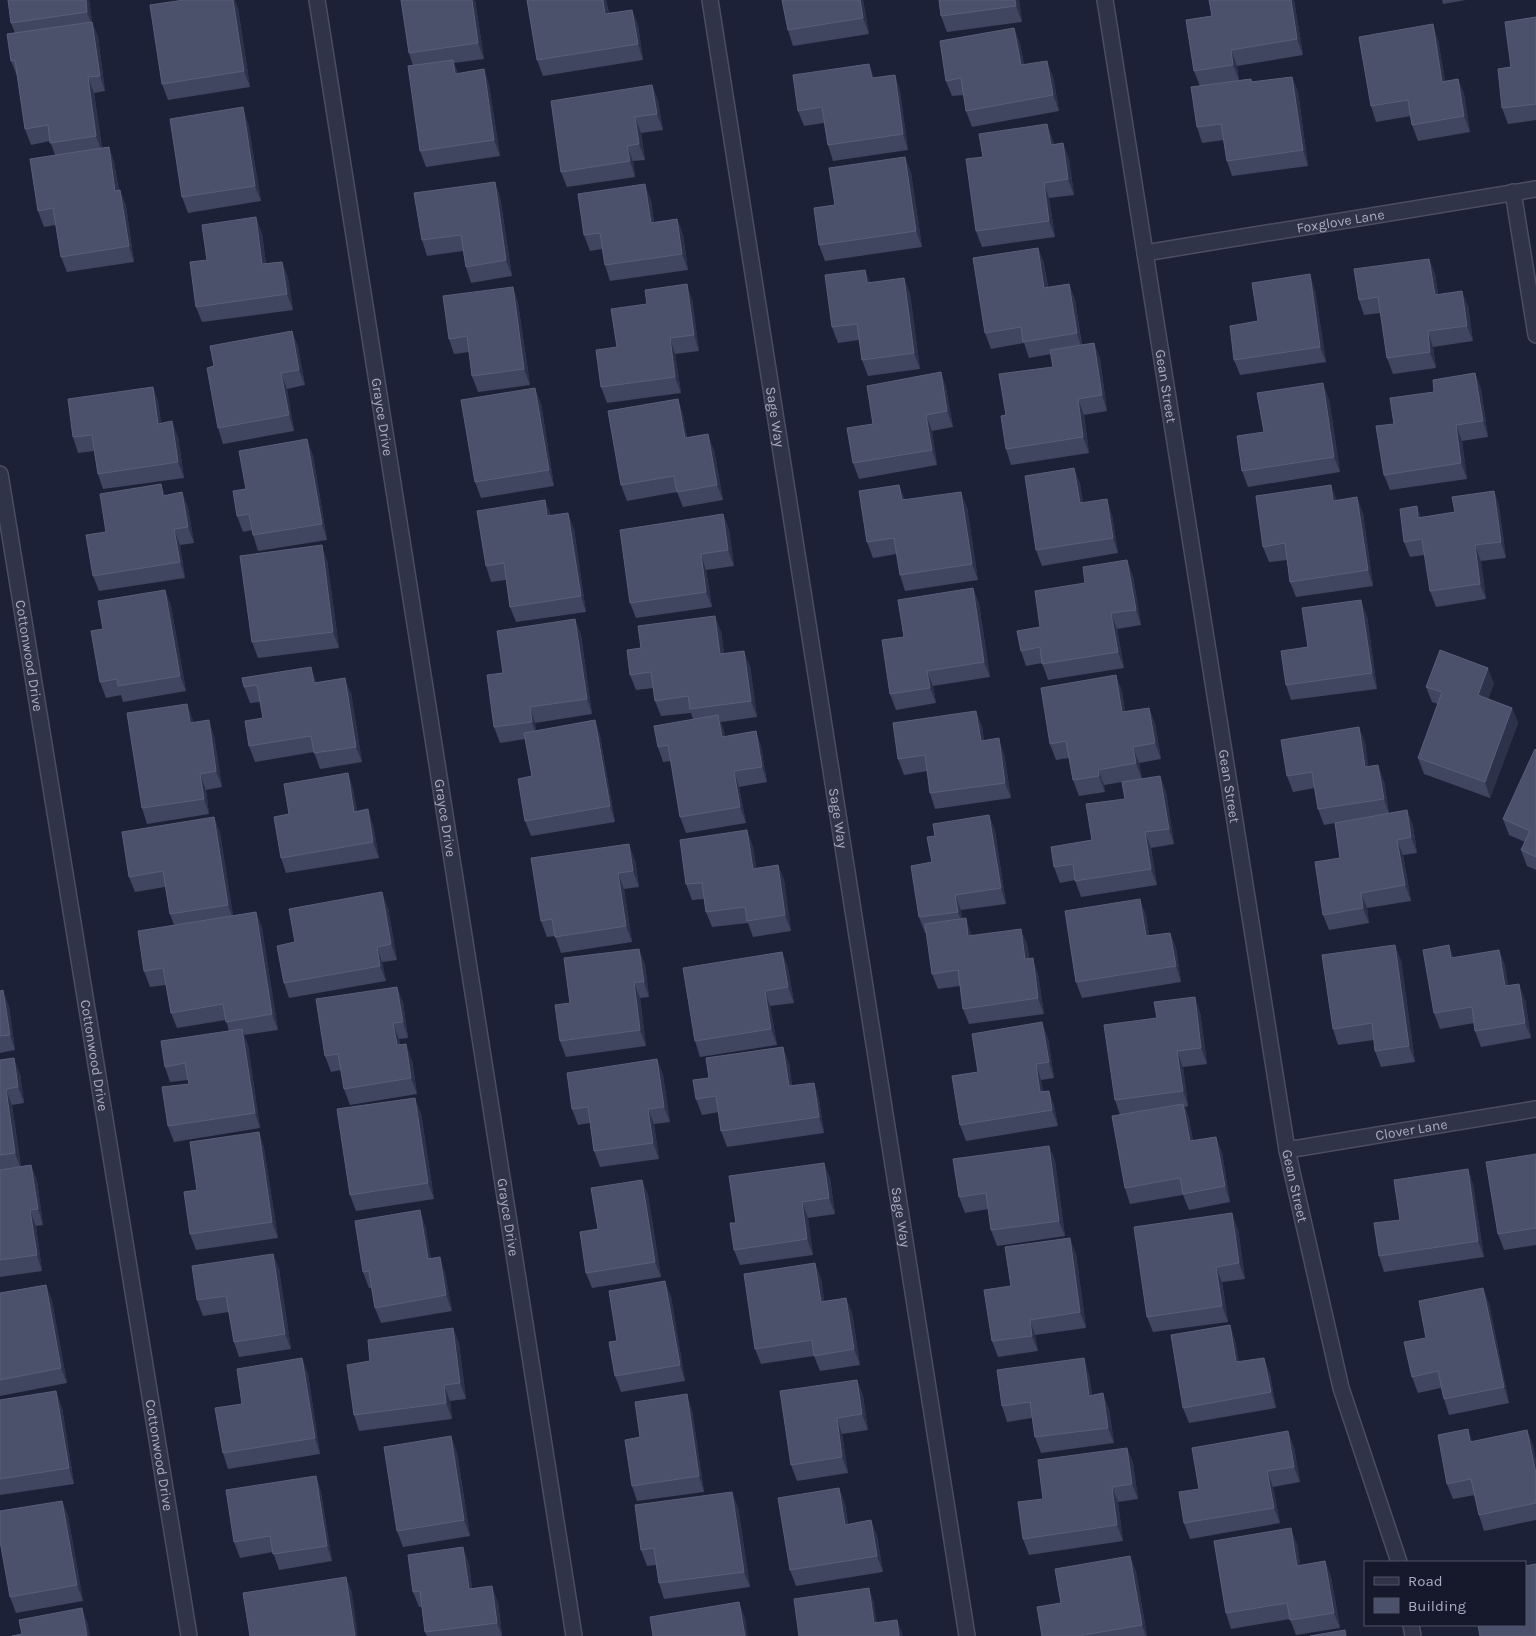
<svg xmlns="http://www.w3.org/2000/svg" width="1536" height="1636" font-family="Karla,sans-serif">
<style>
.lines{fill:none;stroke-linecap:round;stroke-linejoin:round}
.street-casing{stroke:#4b4e63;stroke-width:18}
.street{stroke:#303448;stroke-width:15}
.wall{fill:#404560}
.shaded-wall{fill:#2d324b}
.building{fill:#4b506b;stroke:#5a5f79}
.labels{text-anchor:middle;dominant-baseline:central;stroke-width:4;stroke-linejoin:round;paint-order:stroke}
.street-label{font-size:14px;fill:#aaadc5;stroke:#16192c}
</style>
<rect width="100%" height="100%" fill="#1d2137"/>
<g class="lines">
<defs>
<g id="street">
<path id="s1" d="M 317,0 L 574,1636"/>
<path id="s2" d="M 710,0 L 967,1636"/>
<path id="s3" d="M 1105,0 L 1287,1150 L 1341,1388 L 1399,1562"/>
<polyline points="1513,192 1536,335"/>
<path id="s4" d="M 1145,253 L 1536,189"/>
<path id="s5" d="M 0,474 L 189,1636"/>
<path id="s6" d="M 1287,1150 L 1536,1109"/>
<polyline points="1411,1625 1413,1636"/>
</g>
</defs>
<use href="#street" class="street-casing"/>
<use href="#street" class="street"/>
</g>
<g class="wall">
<polygon points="8,0 89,0 92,22 98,37 105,91 94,93 102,148 109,147 114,162 119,191 120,190 126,206 134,262 67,272 61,257 56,225 44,227 38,211 55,155 50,141 31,145 25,129 17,76 11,61 15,33 11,23"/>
<polygon points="475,0 484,59 454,63 458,74 484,69 489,85 500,156 426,167 420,151 413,66 409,53"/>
<polygon points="527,0 606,0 609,13 632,10 638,25 643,60 543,76 537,60"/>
<polygon points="782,0 863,0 869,34 793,46 788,30"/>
<polygon points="1019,0 1022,22 947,32 941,16"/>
<polygon points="1294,0 1303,55 1237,66 1239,80 1251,79 1252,82 1292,77 1298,92 1308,166 1232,176 1227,161 1224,140 1202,143 1197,127 1200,86 1194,71 1212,16"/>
<polygon points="1442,0 1466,0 1443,4"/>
<polygon points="238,8 250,87 168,100 162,84"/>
<polygon points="1536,17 1536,120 1508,124 1502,108 1511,67"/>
<polygon points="1014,28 1020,44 1024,65 1053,76 1059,111 972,127 966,111 964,95 952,96 946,81"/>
<polygon points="1438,40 1445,81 1458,79 1464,94 1470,132 1418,141 1412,125 1411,116 1376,122 1371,106"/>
<polygon points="895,75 900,91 908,150 833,161 828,145 824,123 804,126 798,111 874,78"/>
<polygon points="652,85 658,101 663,130 641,133 645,160 633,161 635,177 567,187 561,172"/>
<polygon points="248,123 261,201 188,213 182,197"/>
<polygon points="1053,140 1054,145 1063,143 1069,159 1074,195 1049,198 1055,237 982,247 976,231 983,157"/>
<polygon points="905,157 911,173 922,247 825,261 819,245"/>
<polygon points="495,182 500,197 512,276 471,283 466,267 463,251 427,256 422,240"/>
<polygon points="651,200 654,222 677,219 683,235 688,270 610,281 605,265 602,249 590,251 584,235"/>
<polygon points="262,233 266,264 282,262 288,278 293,310 202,322 196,307 207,260"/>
<polygon points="1038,248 1044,264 1048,287 1069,284 1075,300 1082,345 1094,343 1100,359 1107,411 1084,415 1089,453 1011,465 1006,449 1053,367 1051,354 1029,358 1024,343 991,349 985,333"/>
<polygon points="1429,259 1435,274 1438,294 1468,306 1473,341 1433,347 1436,368 1393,374 1387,358 1381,313 1364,315 1359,300"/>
<polygon points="865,270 870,283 904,278 910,294 920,369 868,376 862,360 859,340 838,343 832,327"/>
<polygon points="513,287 518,303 530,385 478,392 472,376 469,352 454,354 449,339"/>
<polygon points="1315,290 1326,362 1240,375 1234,360 1258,321"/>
<polygon points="692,299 699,351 675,354 681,393 607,403 601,387 617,347"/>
<polygon points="292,331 298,347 305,385 287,389 294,431 223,444 218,428"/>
<polygon points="941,372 946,388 953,427 932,431 937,465 859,479 853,463 873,424"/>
<polygon points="1475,373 1481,389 1488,437 1462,441 1467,479 1390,490 1384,475 1394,424 1434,392"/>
<polygon points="153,387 158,402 161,423 178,437 184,478 103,489 98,474 94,451 78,453 73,437"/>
<polygon points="678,399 683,415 687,438 714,450 723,500 683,507 677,492 627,501 621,485"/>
<polygon points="1329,399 1340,472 1248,487 1242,471 1264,432"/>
<polygon points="541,403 554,486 481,498 475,482"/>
<polygon points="313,455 327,540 258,551 253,535 252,530 243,532 237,516 246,489"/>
<polygon points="1074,468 1080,484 1083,503 1112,515 1118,553 1042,566 1036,550"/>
<polygon points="161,484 165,496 182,492 188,508 194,543 180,545 185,578 99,591 93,576 106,532"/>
<polygon points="899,485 905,500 967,507 978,580 905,591 900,575 897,554 873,558 867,542"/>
<polygon points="1494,491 1499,506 1506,558 1481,561 1486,599 1436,607 1430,591 1425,555 1410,557 1404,542 1421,517 1455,512"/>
<polygon points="545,500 551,516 574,529 586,612 516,622 510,607 506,580 491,582 486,566"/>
<polygon points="1337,500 1363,513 1373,586 1296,597 1290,582 1287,560 1269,562 1263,547"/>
<polygon points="723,514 729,530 734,566 706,570 712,607 636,618 630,603"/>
<polygon points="327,560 339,648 258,658 252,642"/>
<polygon points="1133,576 1141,625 1117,629 1124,668 1048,680 1042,663 1026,666 1021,651 1040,627"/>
<polygon points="973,588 979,604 990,677 933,686 936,703 896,710 890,694 904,637"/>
<polygon points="165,590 171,606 186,691 123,702 121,695 106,698 100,682 103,629"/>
<polygon points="1367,616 1377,689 1291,700 1286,685 1308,647"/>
<polygon points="575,619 581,635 592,714 535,723 536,731 595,720 600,736 615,822 531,836 525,821 532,776 525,739 500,743 494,727 503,673"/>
<polygon points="721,631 724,654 750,666 757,717 721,722 724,731 725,737 756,731 761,747 767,782 739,787 746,823 686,833 680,817 671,761 663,762 658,747 693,719 691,713 661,716 655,701 654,688 636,690 630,675 641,648"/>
<polygon points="242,678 317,682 351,693 362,762 320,769 314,752 255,762 249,746 263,718 260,702 250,703 244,687"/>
<polygon points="1494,683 1488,699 1512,708 1518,723 1490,798 1424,774 1418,758 1438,704 1432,702 1426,687"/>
<polygon points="1122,691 1125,712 1149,708 1155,724 1161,759 1139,763 1142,779 1160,776 1166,792 1174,844 1151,848 1157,885 1081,897 1075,880 1060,883 1054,867 1092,840 1125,799 1122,782 1104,785 1105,792 1079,796 1073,780 1069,758 1056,760 1050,744"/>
<polygon points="187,704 193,722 214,736 222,787 206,790 209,814 147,824 142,808"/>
<polygon points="982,726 984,741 1004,754 1011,798 935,809 930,793 927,771 904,775 898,759"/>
<polygon points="1359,727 1365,743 1368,767 1384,781 1389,813 1407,810 1413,826 1417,853 1403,855 1411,901 1367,908 1369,923 1329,930 1323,915 1340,858 1335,823 1324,825 1318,809 1315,788 1293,792 1287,776"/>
<polygon points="1536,750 1536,870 1527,866 1521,850 1525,842 1509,835 1503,819"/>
<polygon points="348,773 353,789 357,811 373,825 379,858 286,873 281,858 289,814"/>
<polygon points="989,815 995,831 1006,904 961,910 962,919 972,935 1027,944 1029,958 1038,974 1044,1014 969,1024 963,1009 960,986 938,989 932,974 927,933 925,933 919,917 932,862 935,836"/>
<polygon points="214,817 220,833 233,916 256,912 262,928 278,1030 244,1035 248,1045 260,1128 174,1142 168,1126 189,1084 188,1080 170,1082 165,1067 229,1031 226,1020 177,1028 171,1013 166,985 150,987 144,971 174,925 170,914 165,887 135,892 129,877"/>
<polygon points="753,846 756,868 778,865 784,880 791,931 753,937 748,923 712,927 706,912 704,899 692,900 686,884"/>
<polygon points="635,860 639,887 624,889 632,942 561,953 555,936 547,937 541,921"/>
<polygon points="388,908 397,960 382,962 386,981 289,998 284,983 295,942"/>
<polygon points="1146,915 1149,936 1170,933 1176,948 1181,982 1082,998 1076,982"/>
<polygon points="639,949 645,965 649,997 640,998 646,1046 566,1057 560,1041 570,1003"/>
<polygon points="1499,950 1505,966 1508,986 1525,1000 1531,1038 1481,1047 1475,1031 1474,1023 1440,1029 1434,1013 1454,958"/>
<polygon points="782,952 788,968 794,1003 770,1006 777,1045 700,1057 695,1041"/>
<polygon points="1401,960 1415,1062 1381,1067 1375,1051 1374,1040 1338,1045 1333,1029"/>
<polygon points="0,991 9,1006 15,1050 0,1053"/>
<polygon points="403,1002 408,1038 399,1039 400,1045 412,1060 417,1094 350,1105 344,1089 341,1070 331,1072 325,1056"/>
<polygon points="1200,1012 1207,1064 1183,1067 1188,1106 1185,1107 1189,1119 1193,1141 1222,1152 1230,1202 1189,1210 1183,1195 1130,1204 1125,1188 1120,1115 1115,1100"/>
<polygon points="1048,1038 1054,1078 1041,1080 1043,1092 1049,1091 1054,1106 1058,1126 966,1141 960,1125 978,1072"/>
<polygon points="657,1059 663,1075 670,1122 654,1124 659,1159 600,1167 594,1151 590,1123 578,1125 572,1109"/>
<polygon points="0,1060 20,1074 24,1103 12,1105 21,1167 31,1165 37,1181 43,1225 36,1226 42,1271 0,1277"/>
<polygon points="789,1063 792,1086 814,1083 819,1099 824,1133 727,1147 721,1131 719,1112 702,1115 696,1099 709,1078"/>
<polygon points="421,1113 434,1199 356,1211 350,1195"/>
<polygon points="259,1132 264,1148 278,1238 196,1250 190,1234"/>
<polygon points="1049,1146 1055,1161 1065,1236 997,1246 991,1230 988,1209 965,1213 959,1197"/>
<polygon points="1536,1154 1536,1245 1504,1250 1498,1234"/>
<polygon points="824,1163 830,1179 835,1214 808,1218 813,1255 740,1265 734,1250 736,1223"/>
<polygon points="1468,1169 1473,1185 1484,1257 1384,1272 1379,1256 1400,1220"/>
<polygon points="642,1180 648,1195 661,1277 592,1288 586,1273 598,1229"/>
<polygon points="425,1225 431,1259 445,1273 452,1311 381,1323 375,1308 371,1288 369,1288 363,1272"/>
<polygon points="1238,1229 1245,1279 1222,1282 1228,1322 1153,1332 1147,1317"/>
<polygon points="273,1254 279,1269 291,1349 239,1357 234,1342 229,1312 203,1316 197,1300"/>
<polygon points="1076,1254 1086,1328 1035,1335 1038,1351 998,1357 992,1341 1011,1286"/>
<polygon points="815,1263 821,1279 824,1301 846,1298 852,1313 860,1365 820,1371 814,1356 761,1364 755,1349"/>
<polygon points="46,1285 52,1301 67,1383 0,1396 0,1293"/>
<polygon points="671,1296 685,1381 621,1392 615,1376 617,1341"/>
<polygon points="1489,1303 1509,1403 1449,1415 1444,1399 1441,1388 1418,1393 1412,1377 1426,1338"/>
<polygon points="1230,1325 1235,1341 1239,1362 1270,1374 1276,1408 1189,1423 1183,1408"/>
<polygon points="453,1328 459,1344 466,1399 450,1401 452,1419 359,1431 354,1415 370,1361"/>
<polygon points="302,1358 308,1374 320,1454 228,1469 223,1453 242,1404"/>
<polygon points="1089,1374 1092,1395 1109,1409 1114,1443 1041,1453 1035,1437 1032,1418 1007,1422 1002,1406"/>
<polygon points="857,1380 863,1396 868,1430 842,1434 848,1473 797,1481 791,1465"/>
<polygon points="0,1400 62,1407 74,1484 0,1495"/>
<polygon points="692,1410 704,1492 637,1501 632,1486 640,1437"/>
<polygon points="1468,1429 1472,1442 1527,1430 1533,1446 1536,1461 1536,1520 1484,1531 1479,1515 1475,1495 1453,1499 1447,1484"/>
<polygon points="1294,1447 1300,1482 1273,1487 1280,1523 1190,1539 1184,1523 1199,1489"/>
<polygon points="1127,1448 1133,1463 1138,1499 1118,1502 1123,1541 1029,1555 1023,1539 1043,1499"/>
<polygon points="457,1452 470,1536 403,1547 397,1531"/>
<polygon points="316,1476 321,1492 332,1561 279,1570 273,1552 240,1558 234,1542"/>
<polygon points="839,1488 845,1504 848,1524 871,1520 877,1536 883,1572 796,1586 790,1570"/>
<polygon points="62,1501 68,1516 83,1601 16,1613 10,1597"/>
<polygon points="738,1507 750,1587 664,1599 659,1583 656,1565 647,1566 641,1550"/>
<polygon points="1297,1544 1300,1565 1325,1561 1331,1577 1340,1628 1296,1635 1290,1619 1231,1629 1226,1613"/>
<polygon points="1130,1556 1136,1572 1147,1636 1042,1636 1061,1603"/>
<polygon points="469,1563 472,1589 498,1602 502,1636 427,1636 425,1632 422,1607 419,1607 413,1592"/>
</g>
<g class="shaded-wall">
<polygon points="86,0 89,0 92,22 98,37 105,91 100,76 93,27 87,12"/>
<polygon points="233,0 235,0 238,8 250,87 244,71"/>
<polygon points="472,0 475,0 484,59 478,43"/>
<polygon points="603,0 606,0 611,30 605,14"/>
<polygon points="860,0 863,0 869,34 863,18"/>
<polygon points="1015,0 1019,0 1022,22 1016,6"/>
<polygon points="1291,0 1294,0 1303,55 1297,39"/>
<polygon points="632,10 638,25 643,60 638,44"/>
<polygon points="1433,24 1438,40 1448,97 1442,82"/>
<polygon points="1014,28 1020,44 1027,81 1021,65"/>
<polygon points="1231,50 1237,66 1239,80 1233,65"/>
<polygon points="453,60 458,76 455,74"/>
<polygon points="1047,61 1053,76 1059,111 1053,95"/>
<polygon points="869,64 875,80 872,78"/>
<polygon points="484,69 489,85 500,156 494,140"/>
<polygon points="895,75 900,91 908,150 903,134"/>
<polygon points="88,77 94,93 102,152 96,136"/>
<polygon points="1292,77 1298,92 1308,166 1303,150"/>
<polygon points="1458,79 1464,94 1470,132 1464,116"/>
<polygon points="652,85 658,101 663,130 657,114"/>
<polygon points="243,107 248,123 261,201 255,186"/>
<polygon points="635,117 641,133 645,160 639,144"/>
<polygon points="1047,124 1053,140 1056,161 1051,145"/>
<polygon points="1063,143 1069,159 1074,195 1068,179"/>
<polygon points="627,146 633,161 635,177 630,161"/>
<polygon points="109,147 114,162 121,207 115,191"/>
<polygon points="905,157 911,173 922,247 916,231"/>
<polygon points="495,182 500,197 512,276 506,260"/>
<polygon points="1044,183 1049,198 1055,237 1049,221"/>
<polygon points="645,184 651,200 656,238 651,223"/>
<polygon points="120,190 126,206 134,262 129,246"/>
<polygon points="256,217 262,233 268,280 262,264"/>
<polygon points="677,219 683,235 688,270 682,254"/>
<polygon points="1038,248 1044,264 1050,304 1044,288"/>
<polygon points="1429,259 1435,274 1440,310 1435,295"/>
<polygon points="282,262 288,278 293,310 287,294"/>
<polygon points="865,270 871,286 867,283"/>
<polygon points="1310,274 1315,290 1326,362 1320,347"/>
<polygon points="904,278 910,294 920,369 914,353"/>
<polygon points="687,284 692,299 699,351 694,335"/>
<polygon points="1069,284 1075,300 1082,349 1077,333"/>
<polygon points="513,287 518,303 530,385 524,369"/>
<polygon points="1462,291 1468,306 1473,341 1467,326"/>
<polygon points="292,331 298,347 305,385 299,370"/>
<polygon points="1428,331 1433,347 1436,368 1430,352"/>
<polygon points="670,338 675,354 681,393 675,377"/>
<polygon points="1094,343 1100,359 1107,411 1102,395"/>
<polygon points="941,372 946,388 953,427 947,411"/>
<polygon points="281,373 287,389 294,431 289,415"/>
<polygon points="1475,373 1481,389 1488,437 1483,421"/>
<polygon points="1323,383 1329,399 1340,472 1334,457"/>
<polygon points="153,387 158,402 163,439 158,424"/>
<polygon points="535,388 541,403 554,486 549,470"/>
<polygon points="678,399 683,415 690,454 685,438"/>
<polygon points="1078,399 1084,415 1089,453 1083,437"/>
<polygon points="926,415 932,431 937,465 932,450"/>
<polygon points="172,421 178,437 184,478 178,462"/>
<polygon points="1456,425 1462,441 1467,479 1461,463"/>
<polygon points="708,434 714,450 723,500 717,485"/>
<polygon points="307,439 313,455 327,540 322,524"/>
<polygon points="1074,468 1080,484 1086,519 1080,503"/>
<polygon points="161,484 166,499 163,496"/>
<polygon points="899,485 905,500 902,500"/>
<polygon points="1331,485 1337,500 1333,501"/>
<polygon points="1494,491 1499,506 1506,558 1501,542"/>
<polygon points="182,492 188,508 194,543 188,527"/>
<polygon points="961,492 967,507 978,580 972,564"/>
<polygon points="1357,497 1363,513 1373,586 1368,570"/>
<polygon points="1107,499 1112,515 1118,553 1113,538"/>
<polygon points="545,500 551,516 547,516"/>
<polygon points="1417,506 1423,522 1418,518"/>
<polygon points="568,513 574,529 586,612 581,596"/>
<polygon points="723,514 729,530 734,566 728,550"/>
<polygon points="174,529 180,545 185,578 180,562"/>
<polygon points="322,545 327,560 339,648 333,632"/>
<polygon points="1475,545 1481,561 1486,599 1480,584"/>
<polygon points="701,554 706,570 712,607 706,592"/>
<polygon points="1127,560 1133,576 1141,625 1136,610"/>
<polygon points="973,588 979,604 990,677 984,662"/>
<polygon points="165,590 171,606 186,691 180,676"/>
<polygon points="1361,600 1367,616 1377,689 1372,673"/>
<polygon points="1111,613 1117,629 1124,668 1118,652"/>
<polygon points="715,616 721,631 726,670 720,654"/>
<polygon points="575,619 581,635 592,714 587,699"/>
<polygon points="744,651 750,666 757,717 751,701"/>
<polygon points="311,667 317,683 314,683"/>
<polygon points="1488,668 1494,683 1484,711 1478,695"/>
<polygon points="927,671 933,686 936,703 930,688"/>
<polygon points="1116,675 1122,691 1128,728 1122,712"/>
<polygon points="345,678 351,693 362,762 356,747"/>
<polygon points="187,704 193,720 196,739 190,723"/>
<polygon points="530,707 535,723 537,738 532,722"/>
<polygon points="1149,708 1155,724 1161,759 1155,743"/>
<polygon points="1512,708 1518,723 1490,798 1485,782"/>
<polygon points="976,711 982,726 986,757 981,741"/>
<polygon points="718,715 724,731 728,753 722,737"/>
<polygon points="209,720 214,736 222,787 216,771"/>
<polygon points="595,720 600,736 615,822 610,806"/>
<polygon points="1359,727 1365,743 1371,783 1365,767"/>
<polygon points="756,731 761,747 767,782 762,767"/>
<polygon points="999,738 1004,754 1011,798 1005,783"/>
<polygon points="1133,747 1139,763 1142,779 1136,763"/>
<polygon points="1378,765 1384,781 1389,814 1384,799"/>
<polygon points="1098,770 1104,785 1105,792 1099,776"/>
<polygon points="734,771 739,787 746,823 740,807"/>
<polygon points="348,773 353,789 360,827 354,812"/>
<polygon points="200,774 206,790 209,814 204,799"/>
<polygon points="1160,776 1166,792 1174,844 1169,829"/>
<polygon points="368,809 373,825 379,858 373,842"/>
<polygon points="1407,810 1413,826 1417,853 1411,837"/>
<polygon points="989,815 995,831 1006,904 1001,888"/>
<polygon points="214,817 220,833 234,921 228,905"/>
<polygon points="747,830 753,846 759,884 753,869"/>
<polygon points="1145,832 1151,848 1157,885 1151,869"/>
<polygon points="1397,840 1403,855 1411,901 1405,885"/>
<polygon points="629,844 635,860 639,887 633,871"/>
<polygon points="778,865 784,880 791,931 785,915"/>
<polygon points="618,873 624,889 632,942 626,926"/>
<polygon points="382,892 388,908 397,960 391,944"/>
<polygon points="1361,893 1367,908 1369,923 1363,908"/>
<polygon points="955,895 961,910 964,928 958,912"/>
<polygon points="1140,899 1146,915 1152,952 1146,936"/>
<polygon points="256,912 262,928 278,1030 272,1014"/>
<polygon points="966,918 971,934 974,952 968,936"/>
<polygon points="1021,929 1027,944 1031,975 1025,959"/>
<polygon points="1170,933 1176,948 1181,982 1176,966"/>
<polygon points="1395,945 1401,960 1415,1062 1409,1046"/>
<polygon points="1449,945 1455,961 1451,958"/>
<polygon points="377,947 382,962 386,981 380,966"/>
<polygon points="639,949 645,965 649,997 644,982"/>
<polygon points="1499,950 1505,966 1511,1002 1505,986"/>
<polygon points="782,952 788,968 794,1003 788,987"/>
<polygon points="1033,958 1038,974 1044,1014 1038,998"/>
<polygon points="634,982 640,998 646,1046 640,1030"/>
<polygon points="1519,984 1525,1000 1531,1038 1525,1023"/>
<polygon points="397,987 403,1002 408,1038 403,1022"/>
<polygon points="3,990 9,1006 15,1050 10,1035"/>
<polygon points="765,991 770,1006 777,1045 771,1029"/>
<polygon points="1195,997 1200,1012 1207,1064 1201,1048"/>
<polygon points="1042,1022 1048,1038 1054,1078 1049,1062"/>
<polygon points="393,1023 399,1039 402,1061 397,1045"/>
<polygon points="242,1029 248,1045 260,1128 255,1113"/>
<polygon points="406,1044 412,1060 417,1094 411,1078"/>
<polygon points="783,1047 789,1063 794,1102 789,1086"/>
<polygon points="1177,1051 1183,1067 1188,1106 1183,1091"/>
<polygon points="14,1058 20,1074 24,1103 18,1087"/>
<polygon points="657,1059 663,1075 670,1122 664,1107"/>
<polygon points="1036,1064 1041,1080 1046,1108 1040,1092"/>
<polygon points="814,1083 819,1099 824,1133 819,1117"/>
<polygon points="6,1089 12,1105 21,1169 15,1153"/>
<polygon points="1049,1091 1054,1106 1058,1126 1052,1110"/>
<polygon points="415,1098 421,1113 434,1199 428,1183"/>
<polygon points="1183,1104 1189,1119 1196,1157 1190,1141"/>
<polygon points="648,1109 654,1124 659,1159 653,1143"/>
<polygon points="259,1132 264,1148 278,1238 272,1222"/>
<polygon points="1216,1137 1222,1152 1230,1202 1225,1186"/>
<polygon points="1049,1146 1055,1161 1065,1236 1059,1221"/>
<polygon points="824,1163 830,1179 835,1214 829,1198"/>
<polygon points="31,1165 37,1181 43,1225 38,1209"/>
<polygon points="1468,1169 1473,1185 1484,1257 1478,1241"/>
<polygon points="642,1180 648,1195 661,1277 655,1262"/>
<polygon points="802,1202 808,1218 813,1255 807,1239"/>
<polygon points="30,1210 36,1226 42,1271 37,1255"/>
<polygon points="420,1210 425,1225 434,1275 428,1259"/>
<polygon points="1232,1213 1238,1229 1245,1279 1239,1263"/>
<polygon points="1070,1238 1076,1254 1086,1328 1080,1312"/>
<polygon points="273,1254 279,1269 291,1349 285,1334"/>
<polygon points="440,1257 445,1273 452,1311 446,1295"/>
<polygon points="815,1263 821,1279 827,1317 821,1302"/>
<polygon points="1216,1267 1222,1282 1228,1322 1222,1306"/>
<polygon points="665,1281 671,1296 685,1381 680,1365"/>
<polygon points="46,1285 52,1301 67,1383 61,1368"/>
<polygon points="1483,1288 1489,1303 1509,1403 1504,1387"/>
<polygon points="846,1298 852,1313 860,1365 854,1349"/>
<polygon points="1030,1320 1035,1335 1038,1351 1032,1336"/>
<polygon points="1230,1325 1235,1341 1242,1378 1236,1362"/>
<polygon points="453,1328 459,1344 466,1399 460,1383"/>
<polygon points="302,1358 308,1374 320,1454 315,1438"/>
<polygon points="1084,1358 1089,1374 1094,1411 1089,1396"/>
<polygon points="1264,1358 1270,1374 1276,1408 1271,1392"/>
<polygon points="857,1380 863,1396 868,1430 862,1414"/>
<polygon points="444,1385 450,1401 452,1419 446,1403"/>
<polygon points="56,1391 62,1407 74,1484 69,1468"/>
<polygon points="1103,1393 1109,1409 1114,1443 1108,1428"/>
<polygon points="687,1394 692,1410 704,1492 699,1476"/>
<polygon points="837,1418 842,1434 848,1473 842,1457"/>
<polygon points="1468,1429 1473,1444 1470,1442"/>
<polygon points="1527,1430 1533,1446 1536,1461 1536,1474"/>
<polygon points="1288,1431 1294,1447 1300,1482 1294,1467"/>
<polygon points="451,1436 457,1452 470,1536 464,1520"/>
<polygon points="1127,1448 1133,1463 1138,1499 1132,1484"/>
<polygon points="1267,1471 1273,1487 1280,1523 1274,1508"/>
<polygon points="316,1476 321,1492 332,1561 327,1546"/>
<polygon points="1112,1487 1118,1502 1123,1541 1117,1525"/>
<polygon points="839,1488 845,1504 850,1540 845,1525"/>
<polygon points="732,1492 738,1507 750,1587 744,1572"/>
<polygon points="62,1501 68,1516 83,1601 77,1585"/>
<polygon points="871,1520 877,1536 883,1572 877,1556"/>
<polygon points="1291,1528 1297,1544 1303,1581 1297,1566"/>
<polygon points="463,1547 469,1563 474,1605 469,1589"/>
<polygon points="1130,1556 1136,1572 1147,1636 1146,1636 1142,1625"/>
<polygon points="1325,1561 1331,1577 1340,1628 1334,1613"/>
<polygon points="346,1577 352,1592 358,1636 355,1636"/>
<polygon points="492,1586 498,1602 502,1636 497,1623"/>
<polygon points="869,1588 874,1603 879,1636 874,1623"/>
<polygon points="739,1602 745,1618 748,1636 745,1636"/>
<polygon points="82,1608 88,1624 90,1636 87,1636"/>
<polygon points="897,1620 903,1636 899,1636"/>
</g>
<g class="building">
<polygon points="8,0 86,0 87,12 11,23"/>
<polygon points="184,0 233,0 244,71 162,84 150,5"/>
<polygon points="401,0 472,0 478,43 409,53"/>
<polygon points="527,0 603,0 605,14 632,10 638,44 537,60"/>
<polygon points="782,0 860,0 863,18 788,30"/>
<polygon points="939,0 1015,0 1016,6 941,16"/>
<polygon points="1209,0 1291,0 1297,39 1231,50 1233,65 1194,71 1186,20 1212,16"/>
<polygon points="1536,17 1536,104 1502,108 1498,69 1511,67 1505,22"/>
<polygon points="92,22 100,76 88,77 96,136 50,143 48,125 25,129 15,60 11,61 7,34"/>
<polygon points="1433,24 1442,82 1458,79 1464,116 1412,125 1408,100 1371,106 1359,37"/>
<polygon points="1014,28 1021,65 1047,61 1053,95 966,111 961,78 946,81 940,41"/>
<polygon points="453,60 455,74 484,69 494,140 420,151 408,66"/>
<polygon points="869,64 872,78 895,75 903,134 828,145 822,107 798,111 793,75"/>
<polygon points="1292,77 1303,150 1227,161 1221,124 1197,127 1191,87 1251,79 1251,82"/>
<polygon points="652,85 657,114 635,117 639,144 627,146 630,161 561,172 551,101"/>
<polygon points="243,107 255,186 182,197 170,119"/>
<polygon points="1047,124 1051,145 1063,143 1068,179 1044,183 1049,221 976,231 966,159 983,157 979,134"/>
<polygon points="109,147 115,191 120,190 129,246 61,257 53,208 38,211 30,159"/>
<polygon points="905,157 916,231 819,245 814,208 835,205 829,168"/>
<polygon points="495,182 506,260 466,267 461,235 422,240 414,193"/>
<polygon points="645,184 651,223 677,219 682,254 605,265 600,233 584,235 578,194"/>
<polygon points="256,217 262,264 282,262 287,294 196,307 190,262 207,260 202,225"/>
<polygon points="1038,248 1044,288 1069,284 1077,333 1023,342 1021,327 985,333 973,258"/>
<polygon points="1429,259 1435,295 1462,291 1467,326 1428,331 1430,352 1387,358 1378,297 1359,300 1354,269"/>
<polygon points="865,270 867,283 904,278 914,353 862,360 857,324 832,327 825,275"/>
<polygon points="1310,274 1320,347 1234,360 1230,326 1258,321 1252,283"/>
<polygon points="687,284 694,335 670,338 675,377 601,387 596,350 617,347 611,309 647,304 645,290"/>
<polygon points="513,287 524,369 472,376 467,336 449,339 443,296"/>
<polygon points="292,331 299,370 281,373 289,415 218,428 207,368 214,366 210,346"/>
<polygon points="1094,343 1102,395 1078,399 1083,437 1006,449 1001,416 1006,415 999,374 1053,367 1050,350"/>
<polygon points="941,372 947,411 926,415 932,450 853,463 847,428 873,424 867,386"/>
<polygon points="1475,373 1483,421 1456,425 1461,463 1384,475 1376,426 1394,424 1390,398 1434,392 1433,380"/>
<polygon points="1323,383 1334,457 1242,471 1237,436 1264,432 1257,393"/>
<polygon points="153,387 158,424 172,421 178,462 98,474 92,435 73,437 68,399"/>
<polygon points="535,388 549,470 475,482 461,400"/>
<polygon points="678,399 685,438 708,434 717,485 677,492 674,476 621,485 608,411"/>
<polygon points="307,439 322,524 253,535 249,514 237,516 233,491 246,489 239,451"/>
<polygon points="1074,468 1080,503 1107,499 1113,538 1036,550 1025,476"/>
<polygon points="161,484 163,496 182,492 188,527 174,529 180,562 93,576 86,535 106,532 100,494"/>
<polygon points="899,485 902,500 961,492 972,564 900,575 894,538 867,542 859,491"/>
<polygon points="1331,485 1333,501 1357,497 1368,570 1290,582 1285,543 1263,547 1256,496"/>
<polygon points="1494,491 1501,542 1475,545 1480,584 1430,591 1422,539 1404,542 1400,509 1417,506 1418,518 1455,512 1452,497"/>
<polygon points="545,500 547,516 568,513 581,596 510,607 504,563 486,566 477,511"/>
<polygon points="723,514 728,550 701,554 706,592 630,603 620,530"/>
<polygon points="322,545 333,632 252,642 240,556"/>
<polygon points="1127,560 1136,610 1111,613 1118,652 1042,664 1040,647 1021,651 1017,631 1040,627 1035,591 1085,583 1083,567"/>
<polygon points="973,588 984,662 927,671 930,688 890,694 882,640 904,637 898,600"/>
<polygon points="165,590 180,676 118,686 117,679 100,682 91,631 103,629 98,601"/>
<polygon points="1361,600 1372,673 1286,685 1281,651 1308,647 1302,608"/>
<polygon points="715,616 720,654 744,651 751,701 690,709 688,696 655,701 651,672 630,675 627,650 641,648 638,626"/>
<polygon points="575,619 587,699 530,707 532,722 494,727 487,675 503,673 497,631"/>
<polygon points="1440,650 1488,668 1478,695 1512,708 1485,782 1418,758 1442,692 1426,687"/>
<polygon points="311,667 314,683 345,678 356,747 314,753 311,736 249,746 245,721 263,718 257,685 244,687 242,678"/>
<polygon points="1116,675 1122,712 1149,708 1155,743 1133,747 1136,763 1098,770 1099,776 1073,780 1066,741 1050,744 1041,688"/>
<polygon points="187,704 190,723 209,720 216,771 200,774 204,799 142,808 127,713"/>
<polygon points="976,711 981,741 999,738 1005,783 930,793 925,755 898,759 893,723"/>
<polygon points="718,715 722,737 756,731 762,767 734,771 740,807 680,817 668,745 658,747 654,726"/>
<polygon points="595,720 610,806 525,821 518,779 532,776 524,733"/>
<polygon points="1359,727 1365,767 1378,765 1384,799 1318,809 1312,772 1287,776 1281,740"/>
<polygon points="1535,749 1536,750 1536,857 1521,850 1530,831 1503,819"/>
<polygon points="348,773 354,812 368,809 373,842 281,858 274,817 289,814 284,784"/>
<polygon points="1160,776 1169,829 1145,832 1151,869 1075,881 1073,864 1054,867 1051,847 1092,840 1086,804 1125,799 1122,782"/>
<polygon points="1407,810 1411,837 1397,840 1405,885 1361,893 1363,908 1323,915 1315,862 1340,858 1335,823"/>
<polygon points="989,815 1001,888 955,895 958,912 919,917 911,866 932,862 927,837 935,836 933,824"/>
<polygon points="214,817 228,905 170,914 163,871 129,877 122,832"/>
<polygon points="747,830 753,869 778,865 785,915 747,921 745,907 706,912 702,883 686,884 680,840"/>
<polygon points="629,844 633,871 618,873 626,926 555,937 552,919 541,921 531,858"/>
<polygon points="382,892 391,944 377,947 380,966 284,983 277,946 295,942 289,909"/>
<polygon points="1140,899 1146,936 1170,933 1176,966 1076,982 1065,911"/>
<polygon points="256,912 272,1014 226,1022 223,1004 171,1013 163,968 144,971 138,931"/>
<polygon points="966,918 968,936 1021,929 1025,959 1033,958 1038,998 963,1009 958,970 932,974 925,924"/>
<polygon points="1395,945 1409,1046 1375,1051 1372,1023 1333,1029 1322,955"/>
<polygon points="1449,945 1451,958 1499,950 1505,986 1519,984 1525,1023 1475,1031 1472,1007 1434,1013 1423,950"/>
<polygon points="639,949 644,982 634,982 640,1030 560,1041 555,1005 570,1003 564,958"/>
<polygon points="782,952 788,987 765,991 771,1029 695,1041 683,968"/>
<polygon points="397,987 403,1022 393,1023 397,1045 406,1044 411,1078 344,1089 338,1054 325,1056 316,999"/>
<polygon points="3,990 10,1035 0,1036 0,991"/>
<polygon points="1195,997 1201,1048 1177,1051 1183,1091 1115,1100 1104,1025 1157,1018 1154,1002"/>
<polygon points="1042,1022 1049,1062 1036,1064 1040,1092 1049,1091 1052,1110 960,1125 952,1076 978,1072 972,1034"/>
<polygon points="242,1029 255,1113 168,1126 162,1087 189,1084 185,1063 165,1067 161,1041"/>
<polygon points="783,1047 789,1086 814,1083 819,1117 721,1131 716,1096 696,1099 693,1080 709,1078 706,1058"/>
<polygon points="14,1058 18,1087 6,1089 15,1153 0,1155 0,1060"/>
<polygon points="657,1059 664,1107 648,1109 653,1143 594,1151 588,1107 572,1109 567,1073"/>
<polygon points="415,1098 428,1183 350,1195 337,1109"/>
<polygon points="1183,1104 1190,1141 1216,1137 1225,1186 1183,1194 1180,1178 1125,1188 1112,1116"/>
<polygon points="259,1132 272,1222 190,1234 184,1192 197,1190 190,1142"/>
<polygon points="1049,1146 1059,1221 991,1230 986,1193 959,1197 953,1159"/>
<polygon points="1536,1154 1536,1228 1498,1234 1486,1162"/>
<polygon points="824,1163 829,1198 802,1202 807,1239 734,1250 730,1223 736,1223 729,1176"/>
<polygon points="31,1165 38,1209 30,1210 37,1255 0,1260 0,1170"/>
<polygon points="1468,1169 1478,1241 1379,1256 1374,1223 1400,1220 1394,1180"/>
<polygon points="642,1180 655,1262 586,1273 580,1232 598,1229 591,1188"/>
<polygon points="420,1210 428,1259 440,1257 446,1295 375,1308 369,1271 363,1272 355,1221"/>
<polygon points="1232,1213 1239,1263 1216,1267 1222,1306 1147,1317 1134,1227"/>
<polygon points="1070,1238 1080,1312 1030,1320 1032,1336 992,1341 984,1290 1011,1286 1005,1247"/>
<polygon points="273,1254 285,1334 234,1342 226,1296 197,1300 192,1266"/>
<polygon points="815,1263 821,1302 846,1298 854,1349 814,1356 812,1340 755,1349 744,1274"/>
<polygon points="665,1281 680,1365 615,1376 609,1342 617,1341 609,1291"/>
<polygon points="46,1285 61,1368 0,1380 0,1293"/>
<polygon points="1483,1288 1504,1387 1444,1399 1438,1371 1412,1377 1404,1342 1426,1338 1419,1301"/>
<polygon points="1230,1325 1236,1362 1264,1358 1271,1392 1183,1408 1171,1335"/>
<polygon points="453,1328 460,1383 444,1385 446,1403 354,1415 347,1365 370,1361 368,1340"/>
<polygon points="302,1358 315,1438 223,1453 215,1408 242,1404 237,1369"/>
<polygon points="1084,1358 1089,1396 1103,1393 1108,1428 1035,1437 1030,1402 1002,1406 997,1370"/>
<polygon points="857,1380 862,1414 837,1418 842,1457 791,1465 780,1391"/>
<polygon points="56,1391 69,1468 0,1479 0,1400"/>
<polygon points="687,1394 699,1476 632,1486 625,1440 640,1437 635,1402"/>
<polygon points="1468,1429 1470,1442 1527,1430 1536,1474 1536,1503 1479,1515 1471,1479 1447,1484 1438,1435"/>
<polygon points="1288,1431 1294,1467 1267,1471 1274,1508 1184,1523 1179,1492 1199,1489 1192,1448"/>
<polygon points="451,1436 464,1520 397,1531 384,1447"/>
<polygon points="1127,1448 1132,1484 1112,1487 1117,1525 1023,1539 1018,1502 1043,1499 1038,1460"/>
<polygon points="316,1476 327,1546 273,1554 270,1536 234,1542 226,1490"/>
<polygon points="839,1488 845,1525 871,1520 877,1556 790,1570 778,1498"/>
<polygon points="732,1492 744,1572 659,1583 654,1548 641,1550 635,1505"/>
<polygon points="62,1501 77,1585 10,1597 0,1541 0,1511"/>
<polygon points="1291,1528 1297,1566 1325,1561 1334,1613 1290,1620 1287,1603 1226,1613 1214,1541"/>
<polygon points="463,1547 469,1589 492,1586 497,1623 425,1632 420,1591 413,1592 408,1555"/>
<polygon points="1130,1556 1142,1625 1083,1635 1083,1636 1042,1636 1037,1607 1061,1603 1055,1569"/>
<polygon points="1536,1564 1536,1636 1480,1636 1478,1625 1525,1625 1525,1566"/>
<polygon points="346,1577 355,1636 250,1636 243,1593"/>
<polygon points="869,1588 874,1623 897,1620 899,1636 799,1636 794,1599"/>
<polygon points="739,1602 745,1636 653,1636 650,1617"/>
<polygon points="82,1608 87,1636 12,1636 22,1634 19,1620"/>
<polygon points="1345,1630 1346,1636 1310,1636"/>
</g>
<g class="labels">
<g class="street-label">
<text stroke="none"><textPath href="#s4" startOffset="198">Foxglove Lane</textPath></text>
<text stroke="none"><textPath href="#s3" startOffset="391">Gean Street</textPath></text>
<text stroke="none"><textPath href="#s1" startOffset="422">Grayce Drive</textPath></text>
<text stroke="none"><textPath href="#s2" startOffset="422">Sage Way</textPath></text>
<text stroke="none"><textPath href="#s5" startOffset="184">Cottonwood Drive</textPath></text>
<text stroke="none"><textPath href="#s3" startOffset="796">Gean Street</textPath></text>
<text stroke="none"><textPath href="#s1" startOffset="828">Grayce Drive</textPath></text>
<text stroke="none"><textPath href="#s2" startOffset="828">Sage Way</textPath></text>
<text stroke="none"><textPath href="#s5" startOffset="589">Cottonwood Drive</textPath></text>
<text stroke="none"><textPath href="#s6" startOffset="126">Clover Lane</textPath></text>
<text stroke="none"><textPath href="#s3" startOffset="1201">Gean Street</textPath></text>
<text stroke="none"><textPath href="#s1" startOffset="1232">Grayce Drive</textPath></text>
<text stroke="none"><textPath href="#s2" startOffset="1232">Sage Way</textPath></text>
<text stroke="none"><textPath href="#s5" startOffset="994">Cottonwood Drive</textPath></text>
</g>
</g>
<rect x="1364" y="1561" width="162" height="65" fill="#16192c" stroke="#515469"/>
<rect x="1374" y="1577" width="25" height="8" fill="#303448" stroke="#515469"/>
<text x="1408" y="1586" font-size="15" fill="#aaadc5">Road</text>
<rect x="1374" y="1598" width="25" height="15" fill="#4b506b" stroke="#515469"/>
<text x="1408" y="1611" font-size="15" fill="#aaadc5">Building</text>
</svg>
